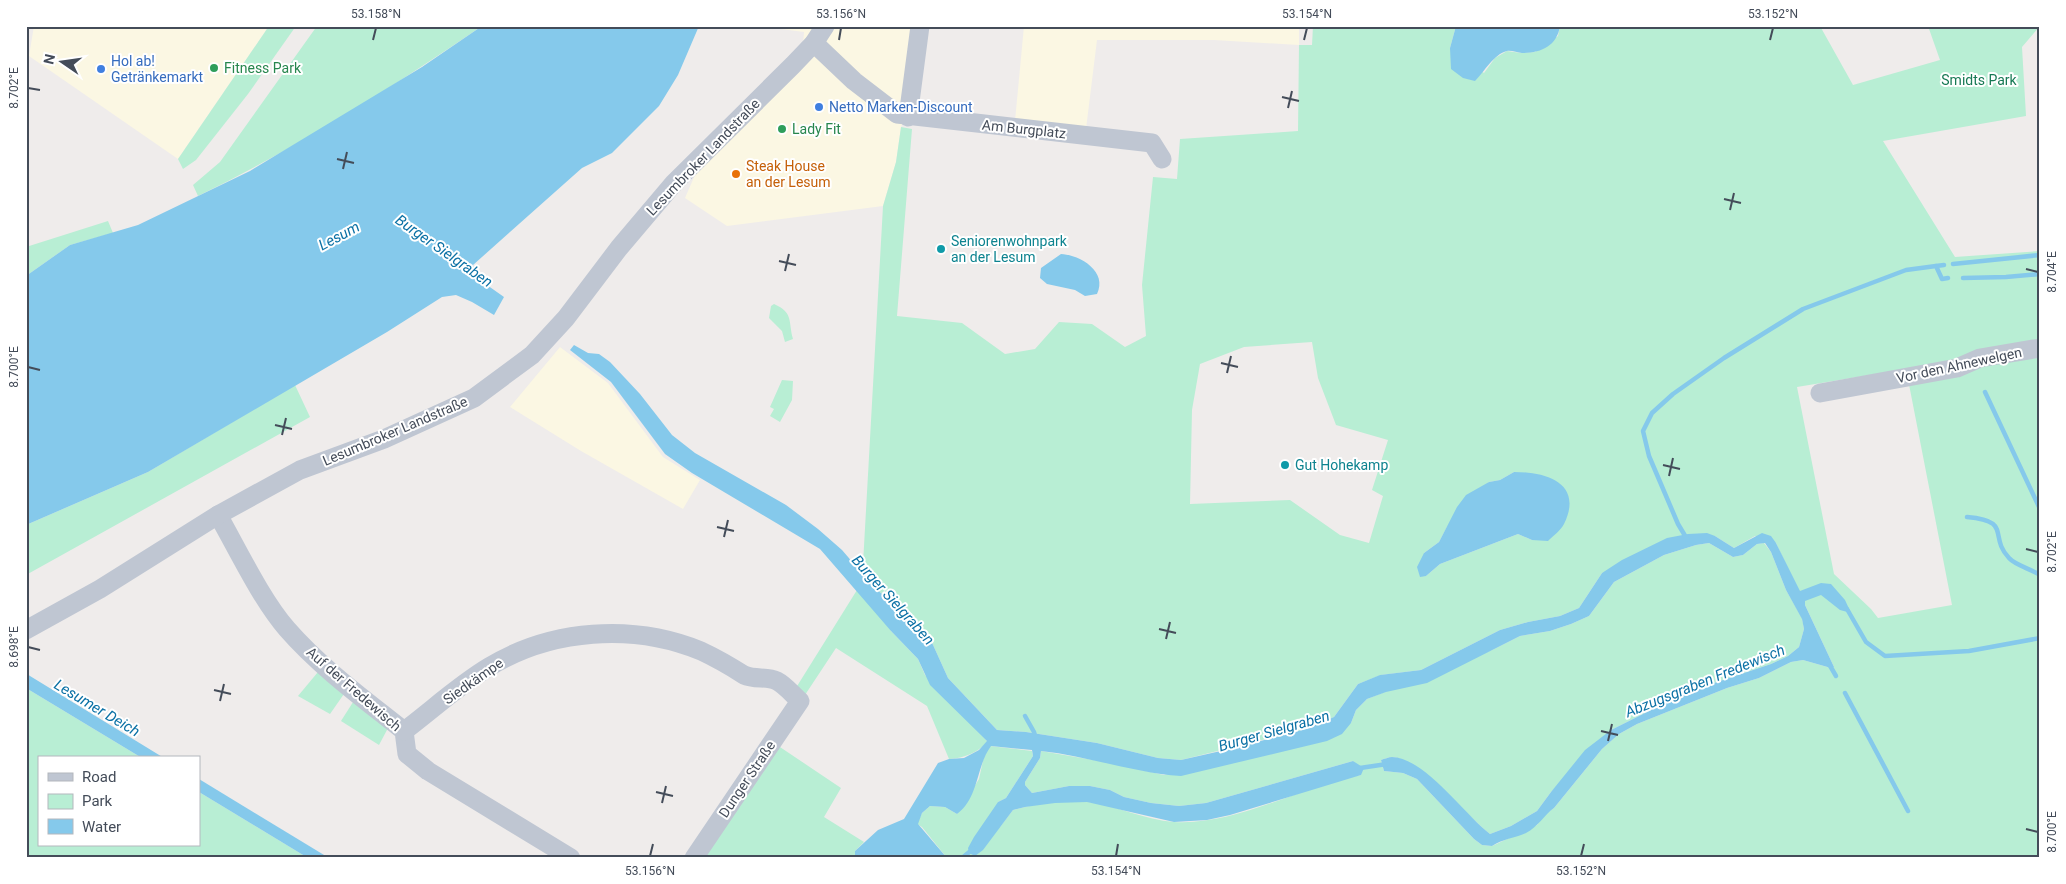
<svg xmlns="http://www.w3.org/2000/svg" width="2066" height="884" font-family="Roboto,sans-serif">
<style>
.commercial{fill:#fbf7e3}
.green{fill:#b8eed4;fill-rule:evenodd}
.water{fill:#85c9eb}
.lines{fill:none;stroke-linecap:round;stroke-linejoin:round}
.stream{stroke:#85c9eb;stroke-width:4.5}
.minor{stroke:#bfc6d2;stroke-width:19}
.ticks{fill:none;stroke:#444c59;stroke-width:2}
.leisure-dot{fill:#2e9e5b;stroke:#fff;stroke-width:2}
.shop-dot{fill:#3f7fe0;stroke:#fff;stroke-width:2}
.food-dot{fill:#e8710a;stroke:#fff;stroke-width:2}
.culture-dot{fill:#0f9aa8;stroke:#fff;stroke-width:2}
.labels{text-anchor:middle;dominant-baseline:central;stroke-width:4;stroke-linejoin:round;paint-order:stroke}
.shop-label{font-size:14px;fill:#366cbe;stroke:#fff;text-anchor:start}
.leisure-label{font-size:14px;fill:#27864d;stroke:#fff;text-anchor:start}
.park-label{font-size:14px;fill:#167954;stroke:#fff}
.street-label{font-size:14px;fill:#444c59;stroke:#fff}
.food-label{font-size:14px;fill:#c56008;stroke:#fff;text-anchor:start}
.culture-label{font-size:14px;fill:#0d838f;stroke:#fff;text-anchor:start}
.water-label{font-size:15px;font-style:italic;fill:#0b71a5;stroke:#fff}
.neatline{fill:none;stroke:#444c59;stroke-width:2}
.ticks-label{font-size:12px;text-anchor:middle;fill:#444c59}
</style>
<rect width="100%" height="100%" fill="#efeceb"/>
<g class="commercial">
<polygon points="34,26 269,26 178,159 29,56"/>
<polygon points="758,26 920,26 907,114 901,127 896,162 883,206 727,226 685,198 695,175 801,69 804,32"/>
<polygon points="1024,26 1299,26 1299,45 1214,40 1097,40 1086,129 1015,121"/>
<polygon points="560,347 608,383 663,457 700,480 683,509 581,451 510,407"/>
</g>
<g class="green">
<polygon points="269,26 296,26 248,94 196,160 183,169 178,159"/>
<path d="M 317,26 L 482,26 C 391,88 297,148 198,196 L 193,185 L 220,162 Z"/>
<path d="M 1313,26 L 1456,26 L 1450,48 L 1484,73 L 1495,58 L 1507,51 L 1521,53 L 1535,52 L 1558,36 L 1560,26 L 1820,26 L 1853,85 L 1940,60 L 1928,26 L 2040,26 L 2022,47 L 2026,116 L 1883,141 L 1955,257 L 2040,251 L 2040,858 L 1654,858 L 1602,855 L 1582,858 L 947,858 L 922,827 L 917,824 L 922,813 L 930,806 L 945,807 L 957,814 L 979,779 L 984,756 L 990,746 L 1032,751 L 1033,756 L 1006,798 L 998,802 L 1000,827 L 1013,810 C 1036,804 1065,799 1089,802 C 1117,806 1145,820 1174,822 C 1235,826 1302,786 1361,775 L 1353,761 L 1206,803 L 1179,806 L 1151,803 L 1124,797 L 1110,790 L 1090,786 L 1069,786 L 1032,793 L 1025,785 L 1025,782 L 1040,758 L 1041,751 L 1105,762 L 1164,775 L 1351,723 L 1356,710 L 1367,699 L 1492,650 L 1520,636 L 1550,631 L 1571,624 L 1589,616 L 1614,582 L 1664,555 L 1696,545 L 1709,543 L 1733,557 L 1743,555 L 1757,544 L 1764,543 L 1771,552 L 1786,590 L 1802,618 L 1804,629 L 1799,647 L 1788,656 L 1771,664 L 1687,692 L 1611,730 L 1551,792 L 1537,811 L 1511,826 L 1490,834 C 1468,817 1418,758 1392,757 C 1389,757 1384,759 1381,760 L 1384,771 L 1403,773 L 1417,779 L 1474,839 L 1482,845 L 1492,846 L 1537,825 L 1544,815 L 1554,808 L 1602,749 L 1619,734 L 1637,724 L 1727,688 L 1759,678 L 1791,662 L 1803,660 L 1831,668 L 1834,667 L 1776,543 L 1755,536 L 1734,548 L 1715,536 L 1602,573 L 1579,608 L 1560,616 L 1528,622 L 1500,630 L 1421,670 L 1381,675 L 1358,684 L 1334,717 L 1306,729 L 1181,760 L 1158,758 L 1097,743 L 1026,732 L 997,730 L 948,678 L 929,636 L 873,586 L 891,631 L 918,659 L 925,675 L 988,742 C 976,753 965,758 949,759 L 927,706 L 836,648 L 803,698 L 794,691 L 862,582 L 883,206 L 896,162 L 901,127 L 912,129 L 897,316 L 962,323 L 1005,354 L 1035,349 L 1059,322 L 1092,324 L 1125,347 L 1146,336 L 1142,285 L 1153,177 L 1177,179 L 1180,139 L 1298,131 L 1299,45 L 1312,45 ZM 1312,342 L 1318,378 L 1336,425 L 1388,440 L 1372,490 L 1383,496 L 1369,543 L 1340,535 L 1290,500 L 1190,504 L 1192,410 L 1200,364 L 1244,347 ZM 1906,369 L 1952,605 L 1878,618 L 1871,609 L 1834,574 L 1797,387 ZM 1514,472 L 1532,540 L 1518,534 L 1440,564 L 1426,576 L 1424,553 L 1439,542 L 1447,527 L 1489,482 L 1500,480 Z"/>
<polygon points="108,221 113,233 70,245 26,276 26,247"/>
<path d="M 774,304 C 794,313 788,321 793,339 L 785,342 L 782,331 L 769,318 L 771,306 Z"/>
<polygon points="782,380 793,381 792,400 780,422 770,416 774,409 770,407"/>
<polygon points="295,385 310,417 26,575 26,525 148,472"/>
<polygon points="318,672 346,691 330,714 298,696"/>
<polygon points="26,688 142,758 39,758 39,845 199,845 199,792 308,858 26,858"/>
<polygon points="355,699 388,728 379,745 341,721"/>
<polygon points="774,743 841,788 824,817 864,842 855,851 855,858 698,858"/>
</g>
<g class="water">
<polygon points="482,26 699,26 678,75 659,106 612,153 582,168 473,265 477,278 504,297 494,315 472,302 456,295 442,297 387,332 148,472 26,525 26,276 70,245 138,225 250,171 422,67"/>
<path d="M 1456,26 L 1560,26 C 1557,46 1541,53 1522,53 C 1518,53 1511,50 1507,51 C 1494,54 1484,72 1475,81 L 1463,78 L 1451,69 L 1450,48 Z"/>
<path d="M 1061,254 C 1081,255 1108,272 1097,294 L 1085,296 L 1075,290 L 1047,284 L 1040,278 L 1041,268 Z"/>
<path d="M 574,345 L 588,353 L 599,354 L 610,362 L 640,394 L 672,435 L 695,453 L 786,505 L 818,529 L 842,550 L 873,586 L 929,636 L 948,678 L 997,730 L 1026,732 L 1097,743 L 1158,758 L 1181,760 L 1234,748 L 1306,729 L 1334,717 L 1358,684 L 1380,675 L 1421,670 L 1500,630 L 1528,622 L 1560,616 L 1579,608 L 1602,573 L 1622,560 L 1667,538 L 1688,534 L 1707,533 L 1715,536 L 1734,548 L 1762,533 L 1771,536 L 1776,543 L 1800,591 L 1821,583 L 1831,584 L 1845,600 L 1851,613 L 1840,610 L 1821,595 L 1805,601 L 1805,605 L 1834,667 L 1831,668 L 1803,660 L 1791,662 L 1759,678 L 1727,688 L 1637,724 L 1619,734 L 1602,749 L 1554,808 C 1544,815 1538,827 1526,833 C 1515,838 1502,839 1492,846 L 1482,845 L 1474,839 L 1417,779 L 1403,773 L 1384,771 L 1381,760 C 1384,759 1389,757 1392,757 C 1425,758 1464,814 1490,834 L 1511,826 L 1537,811 L 1551,792 L 1585,750 L 1611,730 L 1687,692 L 1771,664 L 1788,656 L 1799,647 L 1804,629 L 1802,619 L 1786,590 L 1771,552 L 1765,543 L 1757,544 L 1743,555 L 1733,557 L 1709,543 L 1696,545 L 1664,555 L 1614,582 L 1589,616 L 1571,624 L 1550,631 L 1520,636 L 1427,683 L 1386,692 L 1367,699 L 1356,710 L 1351,723 L 1342,734 L 1327,741 L 1181,776 C 1134,773 1088,756 1041,751 L 1040,758 L 1025,782 L 1025,785 L 1032,793 L 1069,786 L 1090,786 L 1110,790 L 1124,797 L 1151,803 L 1179,806 L 1206,803 L 1353,761 L 1364,768 L 1361,775 L 1230,815 L 1207,820 L 1174,822 L 1087,802 L 1055,803 L 1025,807 L 1013,810 L 983,850 L 975,856 L 969,853 L 968,848 L 974,837 L 998,802 L 1006,798 L 1033,756 L 1032,750 L 991,746 C 976,766 979,798 957,814 L 945,807 L 930,806 L 922,813 L 918,824 L 947,858 L 855,858 L 855,851 L 878,830 L 904,819 L 938,763 L 949,759 L 964,758 L 979,750 L 987,741 L 930,685 L 918,659 L 891,631 L 820,549 L 692,473 L 665,454 L 611,382 L 570,350 Z"/>
<path d="M 1514,472 C 1546,472 1584,483 1564,524 C 1561,530 1553,536 1548,541 L 1532,540 L 1518,534 L 1440,564 L 1426,576 L 1420,577 L 1417,567 L 1424,553 L 1439,542 L 1457,507 L 1466,495 L 1489,482 L 1500,480 Z"/>
<polygon points="26,673 30,676 164,758 142,758 26,688"/>
<polygon points="199,779 329,858 308,858 199,792"/>
</g>
<g class="lines">
<g class="stream">
<polyline points="1953,264 2040,255"/>
<polyline points="1936,266 1944,265"/>
<polyline points="1963,278 2006,277 2040,274"/>
<polyline points="1985,392 2040,509"/>
<path d="M 1967,517 C 2013,521 1988,536 2009,558 C 2015,565 2031,569 2040,575"/>
<polyline points="1687,539 1678,524 1649,456 1643,431 1652,413 1673,394 1724,358 1803,309 1906,270 1936,266 1942,279 1948,278"/>
<polyline points="1847,609 1866,642 1885,656 1969,651 2040,638"/>
<polyline points="1829,664 1836,676"/>
<polyline points="1845,693 1908,811"/>
<polyline points="1025,716 1034,732 1036,739"/>
<polyline points="1360,768 1387,764"/>
<polyline points="962,858 973,849"/>
</g>
<g class="minor">
<polyline points="814,43 854,81 897,114 1152,143 1162,159"/>
<polyline points="908,117 920,26"/>
<polyline points="1820,393 1957,368 1980,358 2040,348"/>
<path d="M 218,515 C 238,550 261,599 287,629 C 321,668 364,699 404,731 L 407,754 L 428,771 L 571,858"/>
<polyline points="26,630 100,589 218,515 300,470 384,439 474,398 532,355 566,318 619,248 674,183 793,65 814,43 825,26"/>
<path d="M 404,731 C 432,710 459,685 489,667 C 551,629 633,623 701,651 C 716,658 730,666 744,675 C 755,680 767,676 777,681 C 785,685 793,695 800,701 L 694,858"/>
</g>
</g>
<path class="ticks" d="M 373,40 L 376,28M 839,40 L 841,28M 1304,40 L 1307,28M 1770,40 L 1773,28M 28,88 L 40,90M 1282,97 L 1299,101M 1288,108 L 1292,91M 337,159 L 354,163M 343,169 L 347,152M 1724,199 L 1741,203M 1730,210 L 1734,193M 779,261 L 796,265M 2026,269 L 2038,272M 785,271 L 789,254M 1221,363 L 1238,367M 28,367 L 40,370M 1227,373 L 1231,356M 275,425 L 292,429M 282,435 L 286,418M 1663,465 L 1680,469M 1669,476 L 1673,458M 717,527 L 734,531M 724,537 L 728,520M 2026,549 L 2038,552M 1159,629 L 1176,633M 1166,639 L 1170,622M 28,647 L 40,650M 214,690 L 231,694M 220,701 L 224,684M 1601,731 L 1618,735M 1608,741 L 1612,724M 656,792 L 673,796M 662,803 L 666,786M 2026,829 L 2038,832M 650,856 L 653,844M 1116,856 L 1118,844M 1581,856 L 1584,844"/>
<g class="leisure-dot">
<circle cx="214" cy="68" r="5"/>
<circle cx="782" cy="129" r="5"/>
</g>
<g class="shop-dot">
<circle cx="101" cy="69" r="5"/>
<circle cx="819" cy="107" r="5"/>
</g>
<circle class="food-dot" cx="736" cy="174" r="5"/>
<g class="culture-dot">
<circle cx="941" cy="249" r="5"/>
<circle cx="1285" cy="465" r="5"/>
</g>
<g class="labels">
<g class="shop-label">
<text x="111" y="61">Hol ab!<tspan x="111" dy="16">Getränkemarkt</tspan></text>
<text x="829" y="107">Netto Marken-Discount</text>
</g>
<g class="leisure-label">
<text x="224" y="68">Fitness Park</text>
<text x="792" y="129">Lady Fit</text>
</g>
<g class="park-label">
<text x="1979" y="80">Smidts Park</text>
</g>
<g class="street-label">
<text transform="translate(1024 129) rotate(6)">Am Burgplatz</text>
<text transform="translate(703 157) rotate(-46)">Lesumbroker Landstraße</text>
<text transform="translate(1959 365) rotate(-12)">Vor den Ahnewelgen</text>
<text transform="translate(395 431) rotate(-23)">Lesumbroker Landstraße</text>
<text transform="translate(473 681) rotate(-35)">Siedkämpe</text>
<text transform="translate(354 689) rotate(41)">Auf der Fredewisch</text>
<text transform="translate(747 779) rotate(-56)">Dunger Straße</text>
</g>
<g class="food-label">
<text x="746" y="166">Steak House<tspan x="746" dy="16">an der Lesum</tspan></text>
</g>
<g class="culture-label">
<text x="951" y="241">Seniorenwohnpark<tspan x="951" dy="16">an der Lesum</tspan></text>
<text x="1295" y="465">Gut Hohekamp</text>
</g>
<g class="water-label">
<text transform="translate(339 236) rotate(-28)">Lesum</text>
<text transform="translate(444 251) rotate(35)">Burger Sielgraben</text>
<text transform="translate(893 600) rotate(48)">Burger Sielgraben</text>
<text transform="translate(1705 681) rotate(-22)">Abzugsgraben Fredewisch</text>
<text transform="translate(97 708) rotate(31)">Lesumer Deich</text>
<text transform="translate(1274 731) rotate(-16)">Burger Sielgraben</text>
</g>
</g>
<rect width="2066" height="884" fill="none" stroke="#ffffff" stroke-width="55"/>
<rect x="38" y="756" width="162" height="90" fill="#ffffff" stroke="#b4b7bd"/>
<rect x="48" y="773" width="25" height="8" fill="#bfc6d2" stroke="#b4b7bd"/>
<text x="82" y="782" font-size="15" fill="#444c59">Road</text>
<rect x="48" y="794" width="25" height="15" fill="#b8eed4" stroke="#b4b7bd"/>
<text x="82" y="806" font-size="15" fill="#444c59">Park</text>
<rect x="48" y="819" width="25" height="15" fill="#85c9eb" stroke="#b4b7bd"/>
<text x="82" y="832" font-size="15" fill="#444c59">Water</text>
<g transform="translate(62 62) rotate(283)" stroke="#ffffff" stroke-width="4" paint-order="stroke">
<path d="M0-4L9 19L0 12L-9 19Z" fill="#444c59"/>
<text y="-8" font-size="14" font-weight="bold" text-anchor="middle" fill="#444c59">N</text>
</g>
<rect x="28" y="28" width="2010" height="828" class="neatline"/>
<g class="ticks-label">
<text x="376" y="18">53.158°N</text>
<text x="841" y="18">53.156°N</text>
<text x="1307" y="18">53.154°N</text>
<text x="1773" y="18">53.152°N</text>
<text transform="translate(14 88) rotate(-90)" y="4">8.702°E</text>
<text transform="translate(2052 272) rotate(-90)" y="4">8.704°E</text>
<text transform="translate(14 367) rotate(-90)" y="4">8.700°E</text>
<text transform="translate(2052 552) rotate(-90)" y="4">8.702°E</text>
<text transform="translate(14 647) rotate(-90)" y="4">8.698°E</text>
<text transform="translate(2052 832) rotate(-90)" y="4">8.700°E</text>
<text x="650" y="875">53.156°N</text>
<text x="1116" y="875">53.154°N</text>
<text x="1581" y="875">53.152°N</text>
</g>
</svg>
